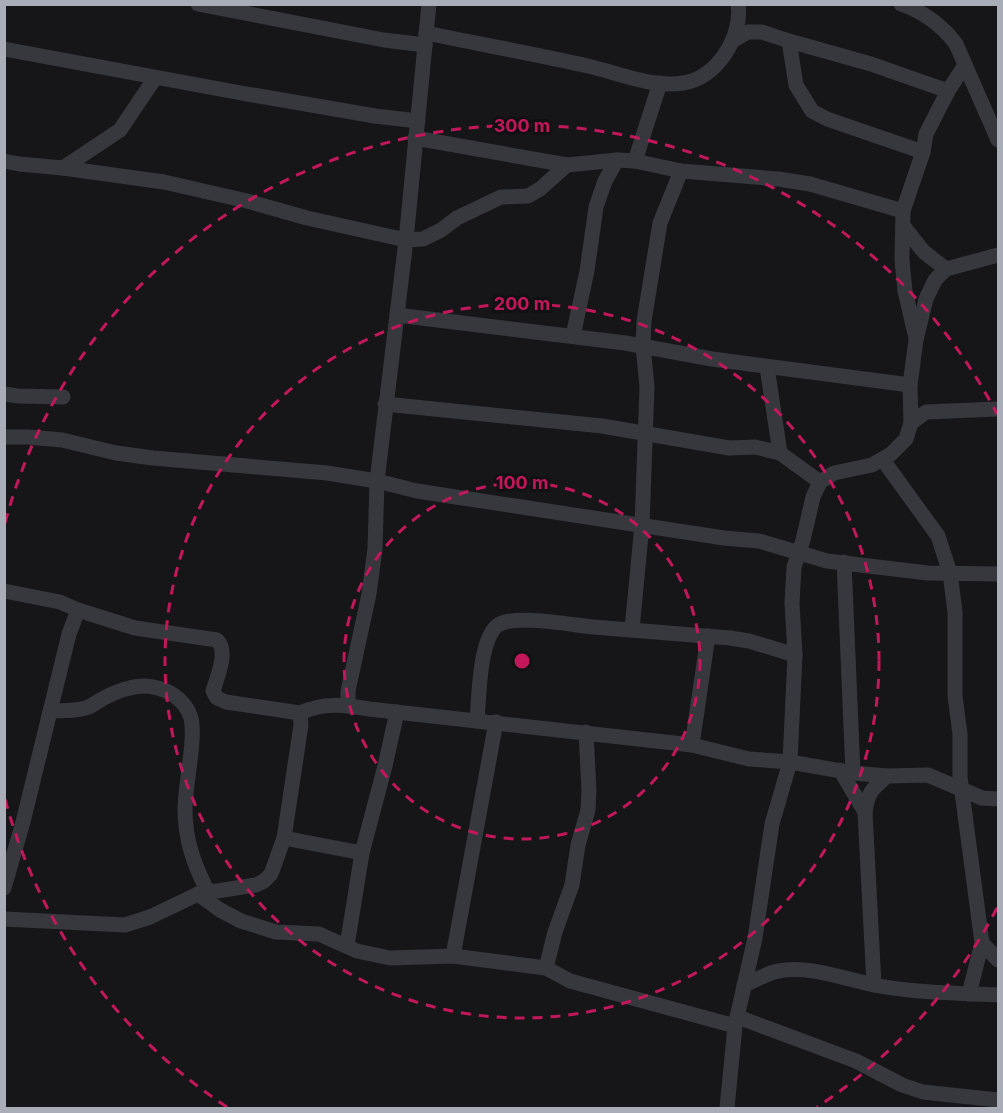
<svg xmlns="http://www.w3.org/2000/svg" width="1003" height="1113" font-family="Inter,sans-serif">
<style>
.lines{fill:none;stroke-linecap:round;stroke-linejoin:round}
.street{stroke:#37383d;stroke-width:15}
.ring{fill:none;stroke:#c2185b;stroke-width:3;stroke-dasharray:10 8}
.centre{fill:#c2185b;stroke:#111113;stroke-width:3}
.ring-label{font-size:18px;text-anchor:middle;font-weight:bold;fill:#c2185b;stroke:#111113;stroke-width:6;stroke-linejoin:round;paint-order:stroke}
</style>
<rect width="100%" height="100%" fill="#161618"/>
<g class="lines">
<g class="street">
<polyline points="198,4 384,40 425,45"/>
<path d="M 901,4 C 924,12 941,24 956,44 L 998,140"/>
<path d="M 426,33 C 480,44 534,54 588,66 C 618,73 652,88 683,83 C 716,79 743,37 738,4"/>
<polyline points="732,41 748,32 762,32 789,41 871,64 948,91"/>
<polyline points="789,41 796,85 812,111 827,119 923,152"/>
<polyline points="4,49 241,93 375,116 418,121"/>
<polyline points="415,138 567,165"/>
<polyline points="4,161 19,164 63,168 164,182 247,201 307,218 406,240 423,239 441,230 457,218 501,197 528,196 540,189 567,165 617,160 635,161 681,171 778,179 810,184 903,211"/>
<polyline points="635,161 660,83"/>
<polyline points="63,168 120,130 155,78"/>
<polyline points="903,226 924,252 946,269"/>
<polyline points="397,315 625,343 712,359 910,385"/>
<polyline points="573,336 587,271 596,207 605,181 617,160"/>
<polyline points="916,338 905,291 902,260 903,211 923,152 926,134 948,91 965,65"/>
<polyline points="767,367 780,453"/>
<polyline points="4,394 18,396 63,397"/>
<polyline points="385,404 602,426 729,448 755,447 780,453 820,482"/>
<polyline points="911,423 926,412 998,409"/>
<polyline points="4,437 28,437 62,440 116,453 153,458 327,473 377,481 417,491 724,538 759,541 827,561 928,573 998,574"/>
<polyline points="883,460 938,536 950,573 955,612 955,696 960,734 960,777 982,943 998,960"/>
<polyline points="844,562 853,773"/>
<path d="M 4,591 L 60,602 L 78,610 L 135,628 L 217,640 C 229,651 217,677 213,691 L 217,698 L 226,702 L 300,713"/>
<polyline points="632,629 642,525 647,387 643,346 644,321 660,223 681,171"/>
<polyline points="348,706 348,691 369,594 375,549 377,481 406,240 429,4"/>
<path d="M 50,711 C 62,711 74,711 86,708 C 92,706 97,702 102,699 C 115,692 130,686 145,686 C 165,687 185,698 191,718 C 196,739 185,785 185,809 C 185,840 194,865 208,892"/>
<path d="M 477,721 C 479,698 479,639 498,625 C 515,614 572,625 593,627 C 639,631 684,634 730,638 L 749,641 L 795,655"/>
<polyline points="692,745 708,636"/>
<polyline points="840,770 865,812"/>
<polyline points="284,838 362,853"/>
<polyline points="4,872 8,874 4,888"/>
<polyline points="8,874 23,822 69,634 78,610"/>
<path d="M 198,894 L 256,885 L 264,881 L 271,874 L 284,838 L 301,725 L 300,713 C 324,702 344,705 369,709 L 692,745 L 749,759 L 790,762 L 853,773 L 887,776 L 928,775 L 982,798 L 998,799"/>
<polyline points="4,919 125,925 150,917 198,894 220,910 241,921 276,932 319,934 357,951 390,958 453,956 546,968 570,981 735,1026"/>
<polyline points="347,946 362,853 385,766 397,712"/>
<polyline points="453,956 496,722"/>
<polyline points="546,968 555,932 572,885 578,845 588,810 589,790 586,732"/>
<path d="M 744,985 C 755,981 767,973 778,971 C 810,965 844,979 874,985 C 915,993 957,993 998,995"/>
<path d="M 874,985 L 865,812 C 868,792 872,789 887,776"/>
<polyline points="969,994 982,943"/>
<polyline points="738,1017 856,1061 902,1085 923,1092 998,1100"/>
<polyline points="727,1108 735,1026 755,938 772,824 790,762 795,655 792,603 794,567 803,540 813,497 820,482 834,473 872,465 891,454 906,439 911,423 910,385 916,340 926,299 935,280 946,269 998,255"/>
</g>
</g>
<g class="ring">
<circle cx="522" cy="661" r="178"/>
<circle cx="522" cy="661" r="357"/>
<path d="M997 908A535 535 0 0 1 817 1107M227 1107A535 535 0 0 1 5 799M5 523A535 535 0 0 1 997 414"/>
</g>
<circle cx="522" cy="661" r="9" class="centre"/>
<g class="ring-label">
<text x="522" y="132">300 m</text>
<text x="522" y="310">200 m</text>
<text x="522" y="489">100 m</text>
</g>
<rect width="1003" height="1113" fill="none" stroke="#a8adb8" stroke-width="12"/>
</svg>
